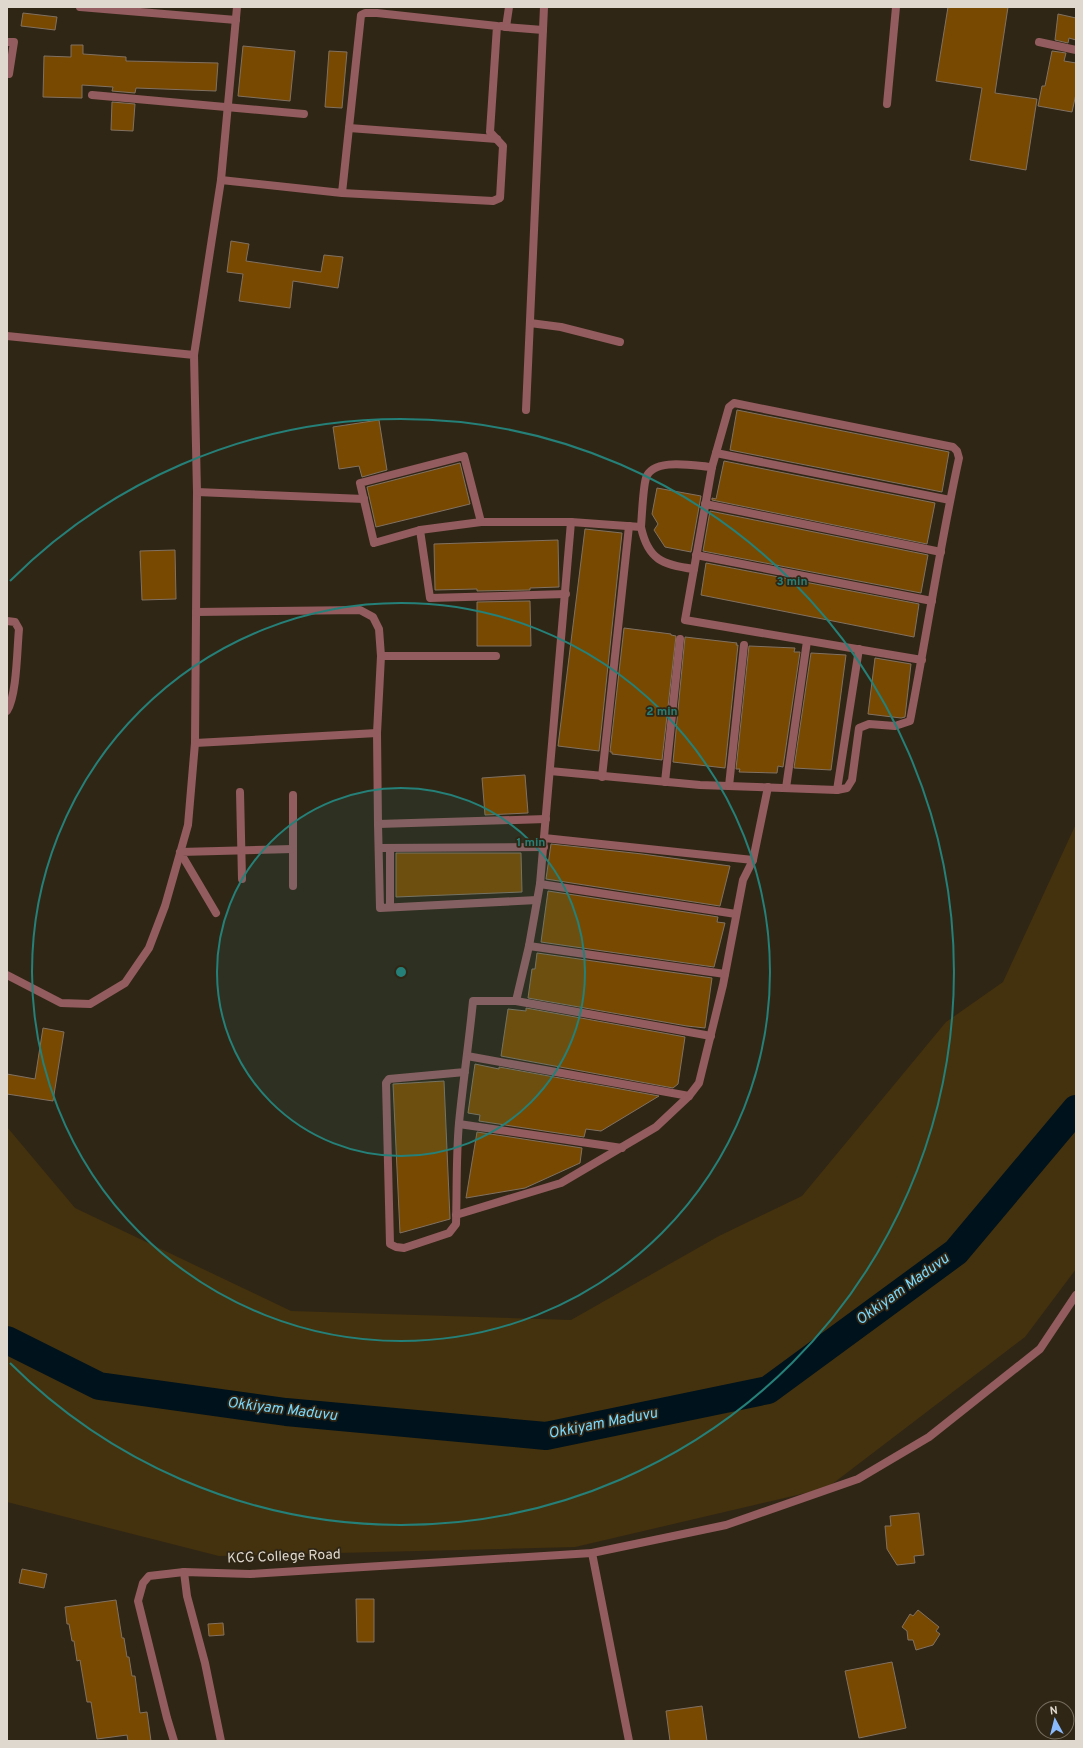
<svg xmlns="http://www.w3.org/2000/svg" width="1083" height="1748" font-family="Overpass,sans-serif">
<style>
.green{fill:#44320e}
.lines{fill:none;stroke-linecap:round;stroke-linejoin:round}
.river{stroke:#00121c;stroke-width:28}
.building{fill:#784901;stroke:#817161}
.minor{stroke:#935c5f;stroke-width:8}
.ring{fill:none;stroke:#248078;stroke-width:2}
.labels{text-anchor:middle;dominant-baseline:central;stroke-width:3.5;stroke-linejoin:round;paint-order:stroke}
.street-label{font-size:14px;fill:#dfd8ce;stroke:#302615}
.water-label{font-size:15px;font-style:italic;fill:#79d8fc;stroke:#302615}
.centre{fill:#248078;stroke:#302615;stroke-width:2}
.ring-label{font-size:12px;text-anchor:middle;font-weight:bold;fill:#248078;stroke:#302615;stroke-width:3.5;stroke-linejoin:round;paint-order:stroke}
</style>
<rect width="100%" height="100%" fill="#302615"/>
<polygon class="green" points="1076,824 1076,1269 1025,1337 827,1488 575,1547 219,1556 7,1502 7,1127 75,1208 291,1311 571,1320 719,1236 802,1196 946,1022 1003,982"/>
<g class="lines">
<polyline class="river" points="7,1340 99,1386 286,1412 546,1436 768,1390 956,1252 1076,1109"/>
</g>
<g class="building">
<polygon points="948,7 1008,7 995,93 1037,99 1026,170 970,160 982,88 936,81"/>
<polygon points="23,13 57,17 55,30 21,26"/>
<polygon points="1058,14 1076,18 1076,40 1069,38 1068,43 1055,40"/>
<polygon points="71,45 83,45 83,54 126,57 126,61 218,63 216,91 136,88 135,93 112,91 113,87 82,85 82,98 43,97 44,56 71,57"/>
<polygon points="243,46 295,51 290,101 238,96"/>
<polygon points="329,51 347,52 342,108 325,107"/>
<polygon points="1052,51 1066,53 1064,61 1076,63 1076,94 1072,112 1038,106 1042,86 1045,86"/>
<polygon points="112,102 135,104 133,131 111,130"/>
<polygon points="231,241 249,244 246,261 321,272 324,255 343,257 338,288 293,281 290,308 239,301 243,274 227,272"/>
<polygon points="737,410 949,452 942,492 730,450"/>
<polygon points="379,420 387,470 362,477 359,466 339,469 333,427"/>
<polygon points="724,461 935,503 927,544 712,500 712,498 716,499"/>
<polygon points="460,463 470,504 376,527 367,487"/>
<polygon points="657,488 701,496 691,552 665,547 654,530 658,524 652,514"/>
<polygon points="710,511 928,555 921,593 703,551"/>
<polygon points="585,529 622,533 599,751 558,746"/>
<polygon points="558,540 559,587 530,588 530,590 477,591 477,589 435,590 434,544"/>
<polygon points="175,550 176,599 142,600 140,551"/>
<polygon points="706,563 919,604 914,637 701,595"/>
<polygon points="530,601 531,646 477,646 477,602"/>
<polygon points="624,628 671,634 671,635 676,636 662,760 612,754 612,752 610,752"/>
<polygon points="685,637 737,643 736,645 738,645 725,768 673,762"/>
<polygon points="749,646 795,648 794,652 800,652 783,767 778,766 777,773 739,772 740,769 736,769"/>
<polygon points="811,653 846,655 831,770 794,768"/>
<polygon points="875,658 911,664 905,717 901,718 868,714"/>
<polygon points="525,775 528,813 485,815 482,778"/>
<polygon points="551,844 642,854 730,866 720,906 546,879"/>
<polygon points="396,853 521,853 522,892 396,897"/>
<polygon points="548,891 718,917 717,922 725,923 714,967 541,942"/>
<polygon points="537,953 712,978 705,1028 687,1026 528,998 532,969 535,969"/>
<polygon points="526,1008 685,1037 678,1084 673,1088 501,1056 508,1009 526,1011"/>
<polygon points="43,1028 64,1032 53,1101 7,1094 7,1074 35,1079"/>
<polygon points="475,1064 499,1069 499,1067 659,1096 601,1131 586,1129 584,1137 479,1121 480,1115 468,1113"/>
<polygon points="444,1081 450,1219 400,1233 393,1084"/>
<polygon points="477,1132 582,1148 580,1163 525,1188 466,1198"/>
<polygon points="919,1513 924,1555 914,1556 915,1563 897,1565 887,1549 885,1526 891,1526 890,1516"/>
<polygon points="22,1569 47,1574 44,1588 19,1583"/>
<polygon points="356,1599 374,1599 374,1642 357,1642"/>
<polygon points="116,1600 122,1638 124,1638 127,1657 129,1657 132,1676 135,1676 140,1713 147,1712 151,1741 128,1741 127,1735 97,1739 91,1702 87,1702 80,1660 77,1661 74,1641 72,1641 69,1624 67,1624 65,1607"/>
<polygon points="918,1610 939,1627 936,1631 940,1634 933,1645 916,1650 913,1640 908,1640 907,1631 902,1627 910,1614 913,1616"/>
<polygon points="223,1623 224,1635 209,1636 208,1624"/>
<polygon points="892,1662 906,1728 859,1738 845,1671"/>
<polygon points="702,1706 707,1741 670,1741 666,1711"/>
</g>
<g class="lines">
<g class="minor">
<polyline points="80,7 236,20"/>
<polyline points="501,26 506,27 509,7"/>
<polyline points="506,27 543,30"/>
<polyline points="7,42 14,42 9,74"/>
<polyline points="1039,42 1076,50"/>
<polyline points="92,95 304,114"/>
<polyline points="887,104 896,7"/>
<polyline points="349,128 497,139"/>
<polyline points="221,180 342,193 493,201 500,198 503,146 490,132 497,26 377,13 365,13 361,15 342,193"/>
<polyline points="530,323 561,327 620,342"/>
<polyline points="7,336 194,355 197,492 195,743 188,825 165,906 149,948 125,983 90,1004 61,1003 7,975"/>
<polyline points="194,355 221,180 237,7"/>
<polyline points="526,410 544,7"/>
<polyline points="716,453 950,500"/>
<polyline points="197,492 364,499"/>
<polyline points="705,504 941,552"/>
<path d="M 571,522 L 641,527 C 642,514 643,488 646,478 C 653,457 695,466 712,467"/>
<path d="M 641,527 C 648,560 663,565 694,569"/>
<polyline points="420,530 430,598 566,594"/>
<polyline points="696,555 932,601"/>
<polyline points="196,612 360,610 373,617 379,629 381,656 377,733 378,824 546,819"/>
<path d="M 7,621 L 15,622 L 19,629 C 17,649 17,695 7,711"/>
<polyline points="381,656 496,656"/>
<polyline points="195,743 377,733"/>
<path d="M 550,771 L 700,785 L 837,790 L 847,788 L 852,780 L 859,728 L 869,724 L 895,726 L 910,721 C 927,633 940,545 959,458 L 957,451 L 953,447 L 734,403 L 729,407 L 712,467 L 685,620 L 922,660"/>
<polyline points="602,777 629,526"/>
<polyline points="665,782 680,639"/>
<polyline points="729,786 744,645"/>
<polyline points="786,788 807,641"/>
<polyline points="837,790 859,649"/>
<polyline points="240,792 242,879"/>
<polyline points="293,795 293,886"/>
<polyline points="378,824 380,908 537,900"/>
<polyline points="544,838 753,860"/>
<polyline points="379,848 544,847"/>
<polyline points="390,848 390,907"/>
<polyline points="540,884 736,914"/>
<polyline points="216,913 180,852 293,849"/>
<polyline points="529,946 725,974"/>
<polyline points="516,1001 711,1036"/>
<polyline points="467,1056 689,1096"/>
<path d="M 465,1072 L 389,1079 L 386,1083 L 390,1244 L 396,1247 L 404,1248 L 449,1233 L 456,1224 C 457,1191 456,1156 459,1123 C 463,1082 469,1042 473,1001 L 516,1001 L 529,946 L 540,884 L 571,522 L 481,522 L 464,456 L 360,483 L 374,543 L 420,530 L 481,522"/>
<polyline points="459,1124 622,1148"/>
<polyline points="456,1215 561,1183 656,1127 689,1096 699,1083 723,985 743,880 753,860 768,787"/>
<polyline points="592,1553 629,1741"/>
<polyline points="184,1572 187,1596 205,1663 221,1741"/>
<polyline points="174,1741 167,1718 138,1601 143,1583 149,1576 184,1572 250,1574 592,1553 726,1525 858,1479 929,1437 1040,1349 1076,1295"/>
</g>
</g>
<circle cx="401" cy="972" r="184" fill="#248078" fill-opacity=".12"/>
<g class="ring">
<circle cx="401" cy="972" r="184"/>
<circle cx="401" cy="972" r="369"/>
<path d="M10 581A553 553 0 1 1 10 1363"/>
</g>
<g class="labels">
<g class="street-label">
<text transform="translate(284 1557) rotate(-2)">KCG College Road</text>
</g>
<g class="water-label">
<text transform="translate(903 1290) rotate(-36)">Okkiyam Maduvu</text>
<text transform="translate(282 1410) rotate(7)">Okkiyam Maduvu</text>
<text transform="translate(603 1424) rotate(-11)">Okkiyam Maduvu</text>
</g>
</g>
<circle cx="401" cy="972" r="6" class="centre"/>
<g class="ring-label">
<text x="792" y="585">3 min</text>
<text x="662" y="715">2 min</text>
<text x="531" y="846">1 min</text>
</g>
<rect width="1083" height="1748" fill="none" stroke="#dfd8ce" stroke-width="16"/>
<g transform="translate(1055 1720) rotate(353)"><circle r="19" fill="#302615" stroke="#766d5f"/>
<path d="M0-3L7 15L0 10L-7 15Z" fill="#89bafc"/>
<text y="-6" font-size="11" font-weight="bold" text-anchor="middle" fill="#dfd8ce">N</text>
</g>
</svg>
